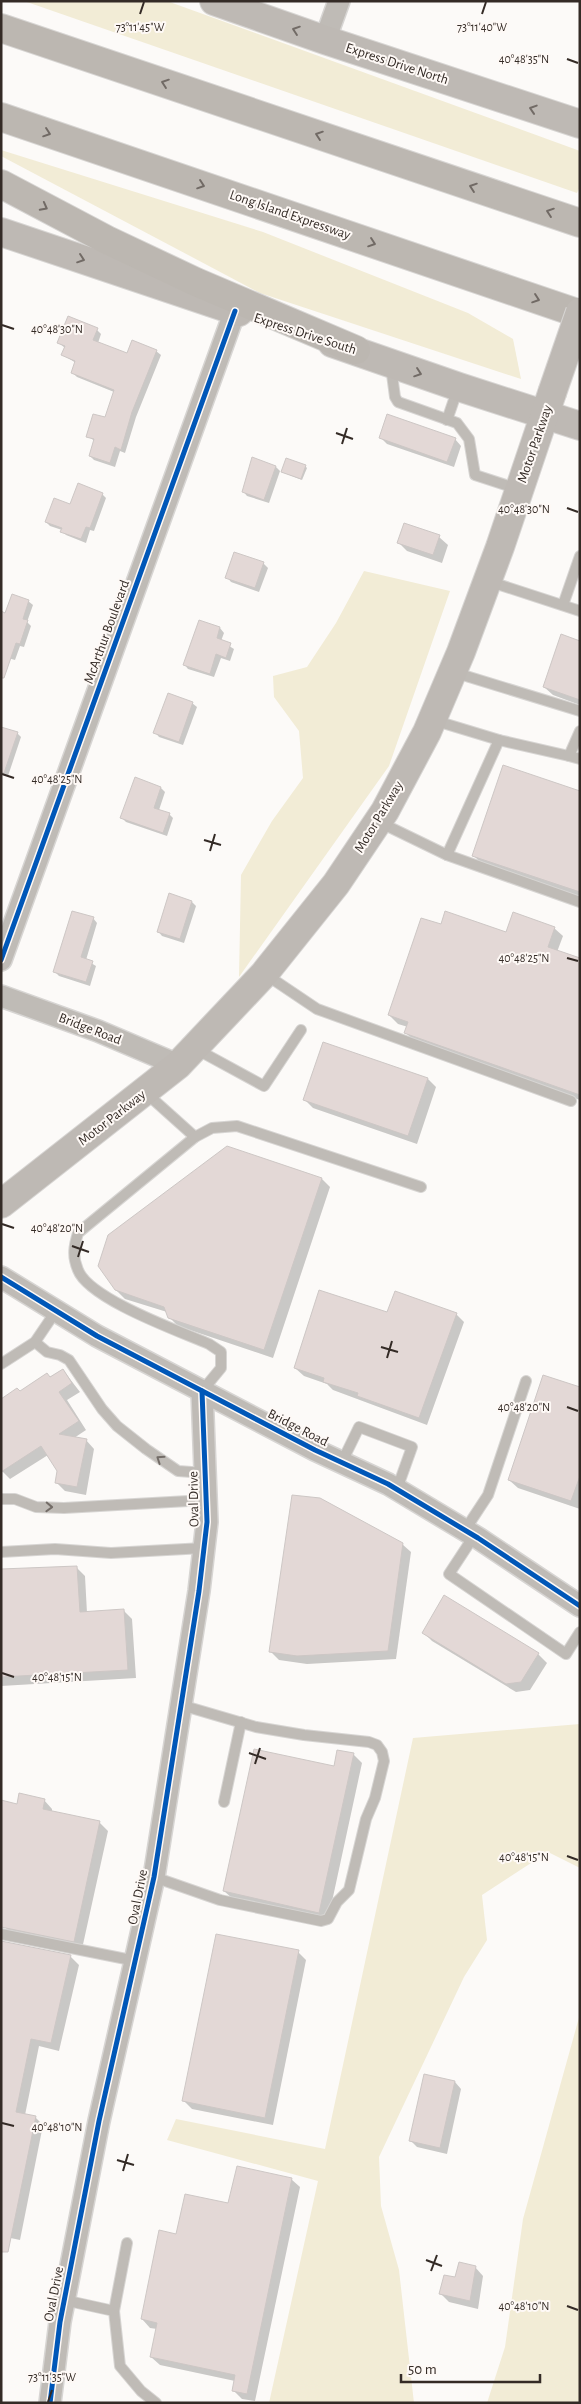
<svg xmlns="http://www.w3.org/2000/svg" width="581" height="2404" font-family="'Alegreya Sans',sans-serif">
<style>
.green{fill:#f2ecd6}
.shadow{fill:#0003}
.building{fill:#e3d8d6;stroke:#cdc7c5}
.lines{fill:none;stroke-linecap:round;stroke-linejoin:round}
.service-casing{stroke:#d7d5d3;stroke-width:12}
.minor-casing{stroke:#d7d5d3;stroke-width:24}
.secondary-casing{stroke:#d7d5d3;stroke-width:30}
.motorway-casing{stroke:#d7d5d3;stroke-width:30}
.service{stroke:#bfbbb6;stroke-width:10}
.minor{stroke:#bfbbb6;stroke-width:21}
.secondary{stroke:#beb9b4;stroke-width:28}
.motorway{stroke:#bcb7b1;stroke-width:28}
.secondary-bridge-casing{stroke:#d7d5d3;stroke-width:30;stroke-linecap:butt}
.secondary-bridge{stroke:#beb9b4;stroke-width:28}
.cycleway-casing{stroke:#fef9f6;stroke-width:8}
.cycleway{stroke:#0057b8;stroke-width:5}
.oneway{stroke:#726b66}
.oneway2{stroke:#716a65}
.oneway3{stroke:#736c67}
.ticks{fill:none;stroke:#342b26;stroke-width:2}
.labels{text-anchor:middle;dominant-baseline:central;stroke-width:4;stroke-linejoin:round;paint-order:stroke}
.street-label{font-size:14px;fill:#342b26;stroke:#fef9f6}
.ticks-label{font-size:12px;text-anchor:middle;fill:#342b26;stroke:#fef9f6;stroke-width:4;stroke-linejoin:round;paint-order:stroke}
</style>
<rect width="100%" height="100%" fill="#fcfaf8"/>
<g class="green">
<polygon points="24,1 167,1 580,151 580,187 577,193"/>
<polygon points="1,150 263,232 468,313 513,339 521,379 260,293 1,156"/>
<polygon points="364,571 450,591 389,766 239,977 241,875 272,821 303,778 299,731 274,697 273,676 307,667 336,623"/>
<polygon points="580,1724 580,1868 548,1852 482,1895 487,1940 464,1977 379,2157 381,2206 399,2270 414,2403 269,2403 318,2181 167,2140 176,2119 325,2149 413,1738"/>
<polygon points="580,2014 580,2403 487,2403 505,2347 523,2219"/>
</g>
<g class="shadow">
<polygon points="97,330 101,334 98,343 127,355 156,351 161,355 136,417 125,453 120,451 115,467 94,460 90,456 95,441 87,436 106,419 114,392 77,377 72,372 76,363 63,355 65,348 59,343"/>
<polygon points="381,438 455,439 461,446 454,467 387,444"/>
<polygon points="253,459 276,467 280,471 269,503 247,496 243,491"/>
<polygon points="305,466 307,468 302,480 282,472"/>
<polygon points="102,494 106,498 94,531 90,530 86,543 66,535 62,530 50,526 46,522 71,506"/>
<polygon points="439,537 448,545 442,563 407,551 399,543"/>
<polygon points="235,553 264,564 268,568 259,592 231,582 227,577"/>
<polygon points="28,601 33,605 27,622 31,626 24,647 20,646 15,660 1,656"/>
<polygon points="220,628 224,633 221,641 234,649 230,661 221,658 214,677 188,669 184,664"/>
<polygon points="580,642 580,705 553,695 544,687"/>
<polygon points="192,703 197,707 183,745 159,737 155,732"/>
<polygon points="1,728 17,733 21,737 8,776 1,774"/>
<polygon points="161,788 165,792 159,810 169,814 173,818 167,836 126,822 122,818"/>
<polygon points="580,792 580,897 482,864 474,856"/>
<polygon points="192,902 196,906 184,943 162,936 158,931"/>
<polygon points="93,918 97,923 86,960 96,966 90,986 59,976 55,972"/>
<polygon points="441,926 507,934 554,928 563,936 557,952 580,959 580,1100 414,1041 406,1033 408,1027 398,1024 389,1015"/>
<polygon points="428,1079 436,1087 417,1144 313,1108 305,1100"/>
<polygon points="322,1179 330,1187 273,1358 178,1326 169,1317 167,1312 125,1299 116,1290"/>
<polygon points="388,1314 456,1314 464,1322 427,1425 333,1390 327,1384 304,1376 295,1368"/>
<polygon points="63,1370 80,1392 67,1400 86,1430 74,1438 86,1440 94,1449 86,1495 65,1491 56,1482 58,1470 48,1455 10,1479 2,1471 20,1393"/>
<polygon points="580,1389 580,1509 518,1488 509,1480"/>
<polygon points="402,1544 411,1552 396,1659 307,1664 279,1660 271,1652"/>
<polygon points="76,1567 85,1576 87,1613 124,1611 132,1619 136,1678 1,1686 1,1571"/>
<polygon points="423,1632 538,1654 547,1663 530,1690 516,1692 432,1641"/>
<polygon points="338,1751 354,1755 362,1763 328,1920 233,1899 224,1891 334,1768"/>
<polygon points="44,1800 52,1809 52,1812 99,1822 108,1831 82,1949 14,1936 5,1927 18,1805"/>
<polygon points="1,1944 70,1956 79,1965 59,2051 39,2046 25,2115 35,2117 43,2125 20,2240 1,2236"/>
<polygon points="298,1952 306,1960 273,2125 192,2109 184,2101"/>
<polygon points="425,2076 455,2082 461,2089 447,2154 417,2147 410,2140"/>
<polygon points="291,2179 300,2187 255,2401 242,2399 233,2390 235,2381 160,2365 151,2357 157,2329 150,2328 142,2319 177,2235 229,2205"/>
<polygon points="475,2267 483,2276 478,2309 449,2302 440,2293 456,2279"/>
</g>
<g class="building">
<polygon points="68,316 98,328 93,340 127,353 132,340 157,350 132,412 121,450 115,447 110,463 89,456 94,439 86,437 93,414 105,417 114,390 71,373 75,361 61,355 65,346 57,343"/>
<polygon points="387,414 456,438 447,462 379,438"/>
<polygon points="252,457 276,466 264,500 242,492"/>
<polygon points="286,458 306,465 301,479 281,472"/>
<polygon points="78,483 103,493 90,528 86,527 81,539 60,532 62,528 45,522 54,498 70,504"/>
<polygon points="404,523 440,535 433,555 397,543"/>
<polygon points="234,552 264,562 255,588 225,578"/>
<polygon points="12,594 29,600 23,619 28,620 20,644 16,643 4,678 1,678 1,611 5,613"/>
<polygon points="199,620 220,627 217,638 231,643 226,658 216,654 210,674 183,665"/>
<polygon points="561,634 580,641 580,700 543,687"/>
<polygon points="168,693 193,702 179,742 153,733"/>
<polygon points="1,727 18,732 4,773 1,772"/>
<polygon points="503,765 580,791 580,892 472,856"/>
<polygon points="135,777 161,787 154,808 170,813 163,833 120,818"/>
<polygon points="169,893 192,901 180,939 157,932"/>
<polygon points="72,911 94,917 81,957 93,961 86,982 53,972"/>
<polygon points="445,911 506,932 513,912 555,927 548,947 580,958 580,1095 404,1033 408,1022 388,1015 421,918 441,924"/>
<polygon points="323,1042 428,1078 408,1136 303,1100"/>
<polygon points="227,1146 322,1178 264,1350 168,1318 164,1307 115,1290 98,1266 108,1235"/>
<polygon points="319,1290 387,1312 395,1291 457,1313 419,1418 357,1396 358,1393 323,1382 324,1378 294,1368"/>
<polygon points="63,1369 72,1383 59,1392 79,1421 59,1434 87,1439 77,1487 55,1483 57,1471 41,1446 1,1472 1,1399 17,1388 20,1391 47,1373 50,1377"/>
<polygon points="543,1375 580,1387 580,1476 571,1501 508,1480"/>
<polygon points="292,1495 320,1498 403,1543 388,1651 297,1656 269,1652"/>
<polygon points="77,1566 80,1612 124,1609 128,1670 1,1677 1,1569"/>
<polygon points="444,1595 539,1653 521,1682 506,1684 422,1633"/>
<polygon points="254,1749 334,1766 337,1750 354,1753 319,1913 223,1891"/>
<polygon points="19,1793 45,1799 43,1809 100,1821 74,1942 1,1927 1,1800 17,1804"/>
<polygon points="216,1934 299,1950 265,2118 182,2101"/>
<polygon points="1,1941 71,1955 51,2043 31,2039 16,2112 36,2116 8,2252 1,2252"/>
<polygon points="424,2074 455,2081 440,2148 409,2141"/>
<polygon points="237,2166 292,2178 247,2394 232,2391 235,2375 150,2357 157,2323 141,2319 159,2230 176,2234 185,2194 228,2203"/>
<polygon points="459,2262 476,2266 470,2301 439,2294 444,2275 455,2277"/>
</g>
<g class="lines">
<defs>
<g id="service">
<polyline points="391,367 395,397 398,402 457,423 469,439 475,475 518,489"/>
<polyline points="447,420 458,388"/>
<polyline points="488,581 580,611"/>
<polyline points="563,605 580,556"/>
<polyline points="453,672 580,711"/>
<polyline points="433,720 499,740"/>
<polyline points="569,756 580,759"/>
<polyline points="379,822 447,855 580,902"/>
<polyline points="447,855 499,740 569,756 580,731"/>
<polyline points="265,974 317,1009 571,1101"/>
<polyline points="196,1049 264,1086 301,1030"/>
<polyline points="146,1093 195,1137"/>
<polyline points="35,1342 47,1352 60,1355 69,1360 102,1409 117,1426 146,1449 178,1471 205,1473"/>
<polyline points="1,1364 35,1342 56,1311"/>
<path d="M 202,1391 L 221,1368 L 221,1352 L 209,1344 C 179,1331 89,1299 78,1270 C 72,1256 74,1246 78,1233 L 195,1137 L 212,1128 L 237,1126 L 421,1187"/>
<polyline points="342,1462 359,1427 412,1447 397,1489"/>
<polyline points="1,1499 15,1499 36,1507 64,1508 206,1500"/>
<polyline points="465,1530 488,1495 526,1381"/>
<polyline points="474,1536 449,1574 566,1654 580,1632"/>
<polyline points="1,1552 55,1549 111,1553 204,1548"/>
<polyline points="224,1802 241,1722"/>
<polyline points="154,1877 220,1900 321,1921 328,1919 337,1902 349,1890 366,1819 375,1798 384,1761 382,1752 377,1745 369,1742 304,1735 256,1727 181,1705"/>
<polyline points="1,1934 136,1961"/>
<polyline points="64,2300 114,2311 120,2366 141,2391 156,2403"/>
<polyline points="114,2311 127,2243"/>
</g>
<g id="minor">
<polyline points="325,40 339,1"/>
<polyline points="1,960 235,311"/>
<polyline points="1,996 98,1031 178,1065"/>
<polyline points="1,1277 97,1336 315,1450 388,1484 478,1538 580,1606"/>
<polyline points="50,2403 60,2322 99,2121 154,1877 199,1591 207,1522 202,1391"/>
</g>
<g id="secondary">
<polyline points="214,1 325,40 580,124"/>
<polyline points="1,232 239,312"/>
<polyline points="332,343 459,387 580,426"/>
<polyline points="1,1204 178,1065 264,974 336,884 385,811 427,732 461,652 500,547 552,393"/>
</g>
<g id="motorway">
<polyline points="1,28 580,223"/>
<polyline points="1,117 580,314"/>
<polyline points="1,184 107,240 196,282 356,350"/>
</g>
</defs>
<use href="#service" class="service-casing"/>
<use href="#minor" class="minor-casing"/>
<use href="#secondary" class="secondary-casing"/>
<use href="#motorway" class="motorway-casing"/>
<use href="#service" class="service"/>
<use href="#minor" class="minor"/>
<use href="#secondary" class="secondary"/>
<use href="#motorway" class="motorway"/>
<defs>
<polyline id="secondary-bridge" points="552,393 580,312"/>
</defs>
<use href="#secondary-bridge" class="secondary-bridge-casing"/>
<use href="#secondary-bridge" class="secondary-bridge"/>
<defs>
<g id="cycleway">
<polyline points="1,960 235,311"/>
<polyline points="1,1277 97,1336 315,1450 388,1484 478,1538 580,1606"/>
<polyline points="50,2403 60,2322 99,2121 154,1877 199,1591 207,1522 202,1391"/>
</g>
</defs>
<use href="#cycleway" class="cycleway-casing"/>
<use href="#cycleway" class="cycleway"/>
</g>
<defs><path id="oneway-chevron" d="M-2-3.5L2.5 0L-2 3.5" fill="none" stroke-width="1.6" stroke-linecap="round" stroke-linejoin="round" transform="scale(1.25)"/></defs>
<g class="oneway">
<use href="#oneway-chevron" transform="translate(296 30) rotate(-161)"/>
<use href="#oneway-chevron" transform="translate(533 109) rotate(-162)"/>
<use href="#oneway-chevron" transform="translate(81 259) rotate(19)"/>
<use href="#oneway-chevron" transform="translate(418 373) rotate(19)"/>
</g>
<g class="oneway2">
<use href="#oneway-chevron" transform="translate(165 83) rotate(-161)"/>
<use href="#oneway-chevron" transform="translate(47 133) rotate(19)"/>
<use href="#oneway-chevron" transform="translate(319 135) rotate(-161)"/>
<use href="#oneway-chevron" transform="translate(201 185) rotate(19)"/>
<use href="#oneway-chevron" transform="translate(473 187) rotate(-161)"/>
<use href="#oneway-chevron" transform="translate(44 207) rotate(28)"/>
<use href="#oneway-chevron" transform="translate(550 212) rotate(-161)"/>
<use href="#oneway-chevron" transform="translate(372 243) rotate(19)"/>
<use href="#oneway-chevron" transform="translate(536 299) rotate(19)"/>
</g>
<g class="oneway3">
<use href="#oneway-chevron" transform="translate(160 1459) rotate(-146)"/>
<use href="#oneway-chevron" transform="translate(49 1507) rotate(2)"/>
</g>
<path class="ticks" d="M 140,14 L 144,2M 482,14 L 486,2M 567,59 L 578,63M 2,325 L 14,329M 336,433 L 353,439M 342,444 L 347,428M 567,508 L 578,512M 2,774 L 14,778M 204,840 L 221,845M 210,851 L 215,834M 567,958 L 578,961M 2,1224 L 14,1228M 72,1246 L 89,1252M 78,1257 L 83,1241M 381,1347 L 398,1352M 387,1358 L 392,1341M 567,1407 L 578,1411M 2,1673 L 14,1677M 249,1753 L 266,1759M 255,1764 L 260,1748M 567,1856 L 578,1860M 2,2123 L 14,2126M 117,2160 L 134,2165M 123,2171 L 128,2154M 426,2260 L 442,2266M 431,2271 L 437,2255M 567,2306 L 578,2310M 48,2402 L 52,2390"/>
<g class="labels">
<g class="street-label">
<text transform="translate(397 64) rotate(18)">Express Drive North</text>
<text transform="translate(290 215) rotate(19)">Long Island Expressway</text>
<text transform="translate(305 334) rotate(18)">Express Drive South</text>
<text transform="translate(535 444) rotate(-71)">Motor Parkway</text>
<text transform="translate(107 632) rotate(-70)">McArthur Boulevard</text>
<text transform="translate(379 817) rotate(-59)">Motor Parkway</text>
<text transform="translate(90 1029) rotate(21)">Bridge Road</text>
<text transform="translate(112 1118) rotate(-38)">Motor Parkway</text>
<text transform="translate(298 1428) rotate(27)">Bridge Road</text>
<text transform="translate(194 1499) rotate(-91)">Oval Drive</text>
<text transform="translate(138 1897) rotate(-79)">Oval Drive</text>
<text transform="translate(54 2294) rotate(-79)">Oval Drive</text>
</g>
</g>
<g class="ticks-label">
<text x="140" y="31">73°11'45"W</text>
<text x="482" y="31">73°11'40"W</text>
<text x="524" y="63">40°48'35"N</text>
<text x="57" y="333">40°48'30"N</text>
<text x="524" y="513">40°48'30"N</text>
<text x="57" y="783">40°48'25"N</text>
<text x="524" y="962">40°48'25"N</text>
<text x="57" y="1232">40°48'20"N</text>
<text x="524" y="1411">40°48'20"N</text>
<text x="57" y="1681">40°48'15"N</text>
<text x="524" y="1861">40°48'15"N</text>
<text x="57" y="2131">40°48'10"N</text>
<text x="524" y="2310">40°48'10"N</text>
<text x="52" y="2381">73°11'35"W</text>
</g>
<rect width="581" height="2404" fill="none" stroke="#342b26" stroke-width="5"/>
<path d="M401 2374v8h139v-8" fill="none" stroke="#342b26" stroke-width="2.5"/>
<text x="408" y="2374" font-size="15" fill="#342b26" stroke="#fef9f6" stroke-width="4" paint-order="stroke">50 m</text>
</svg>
